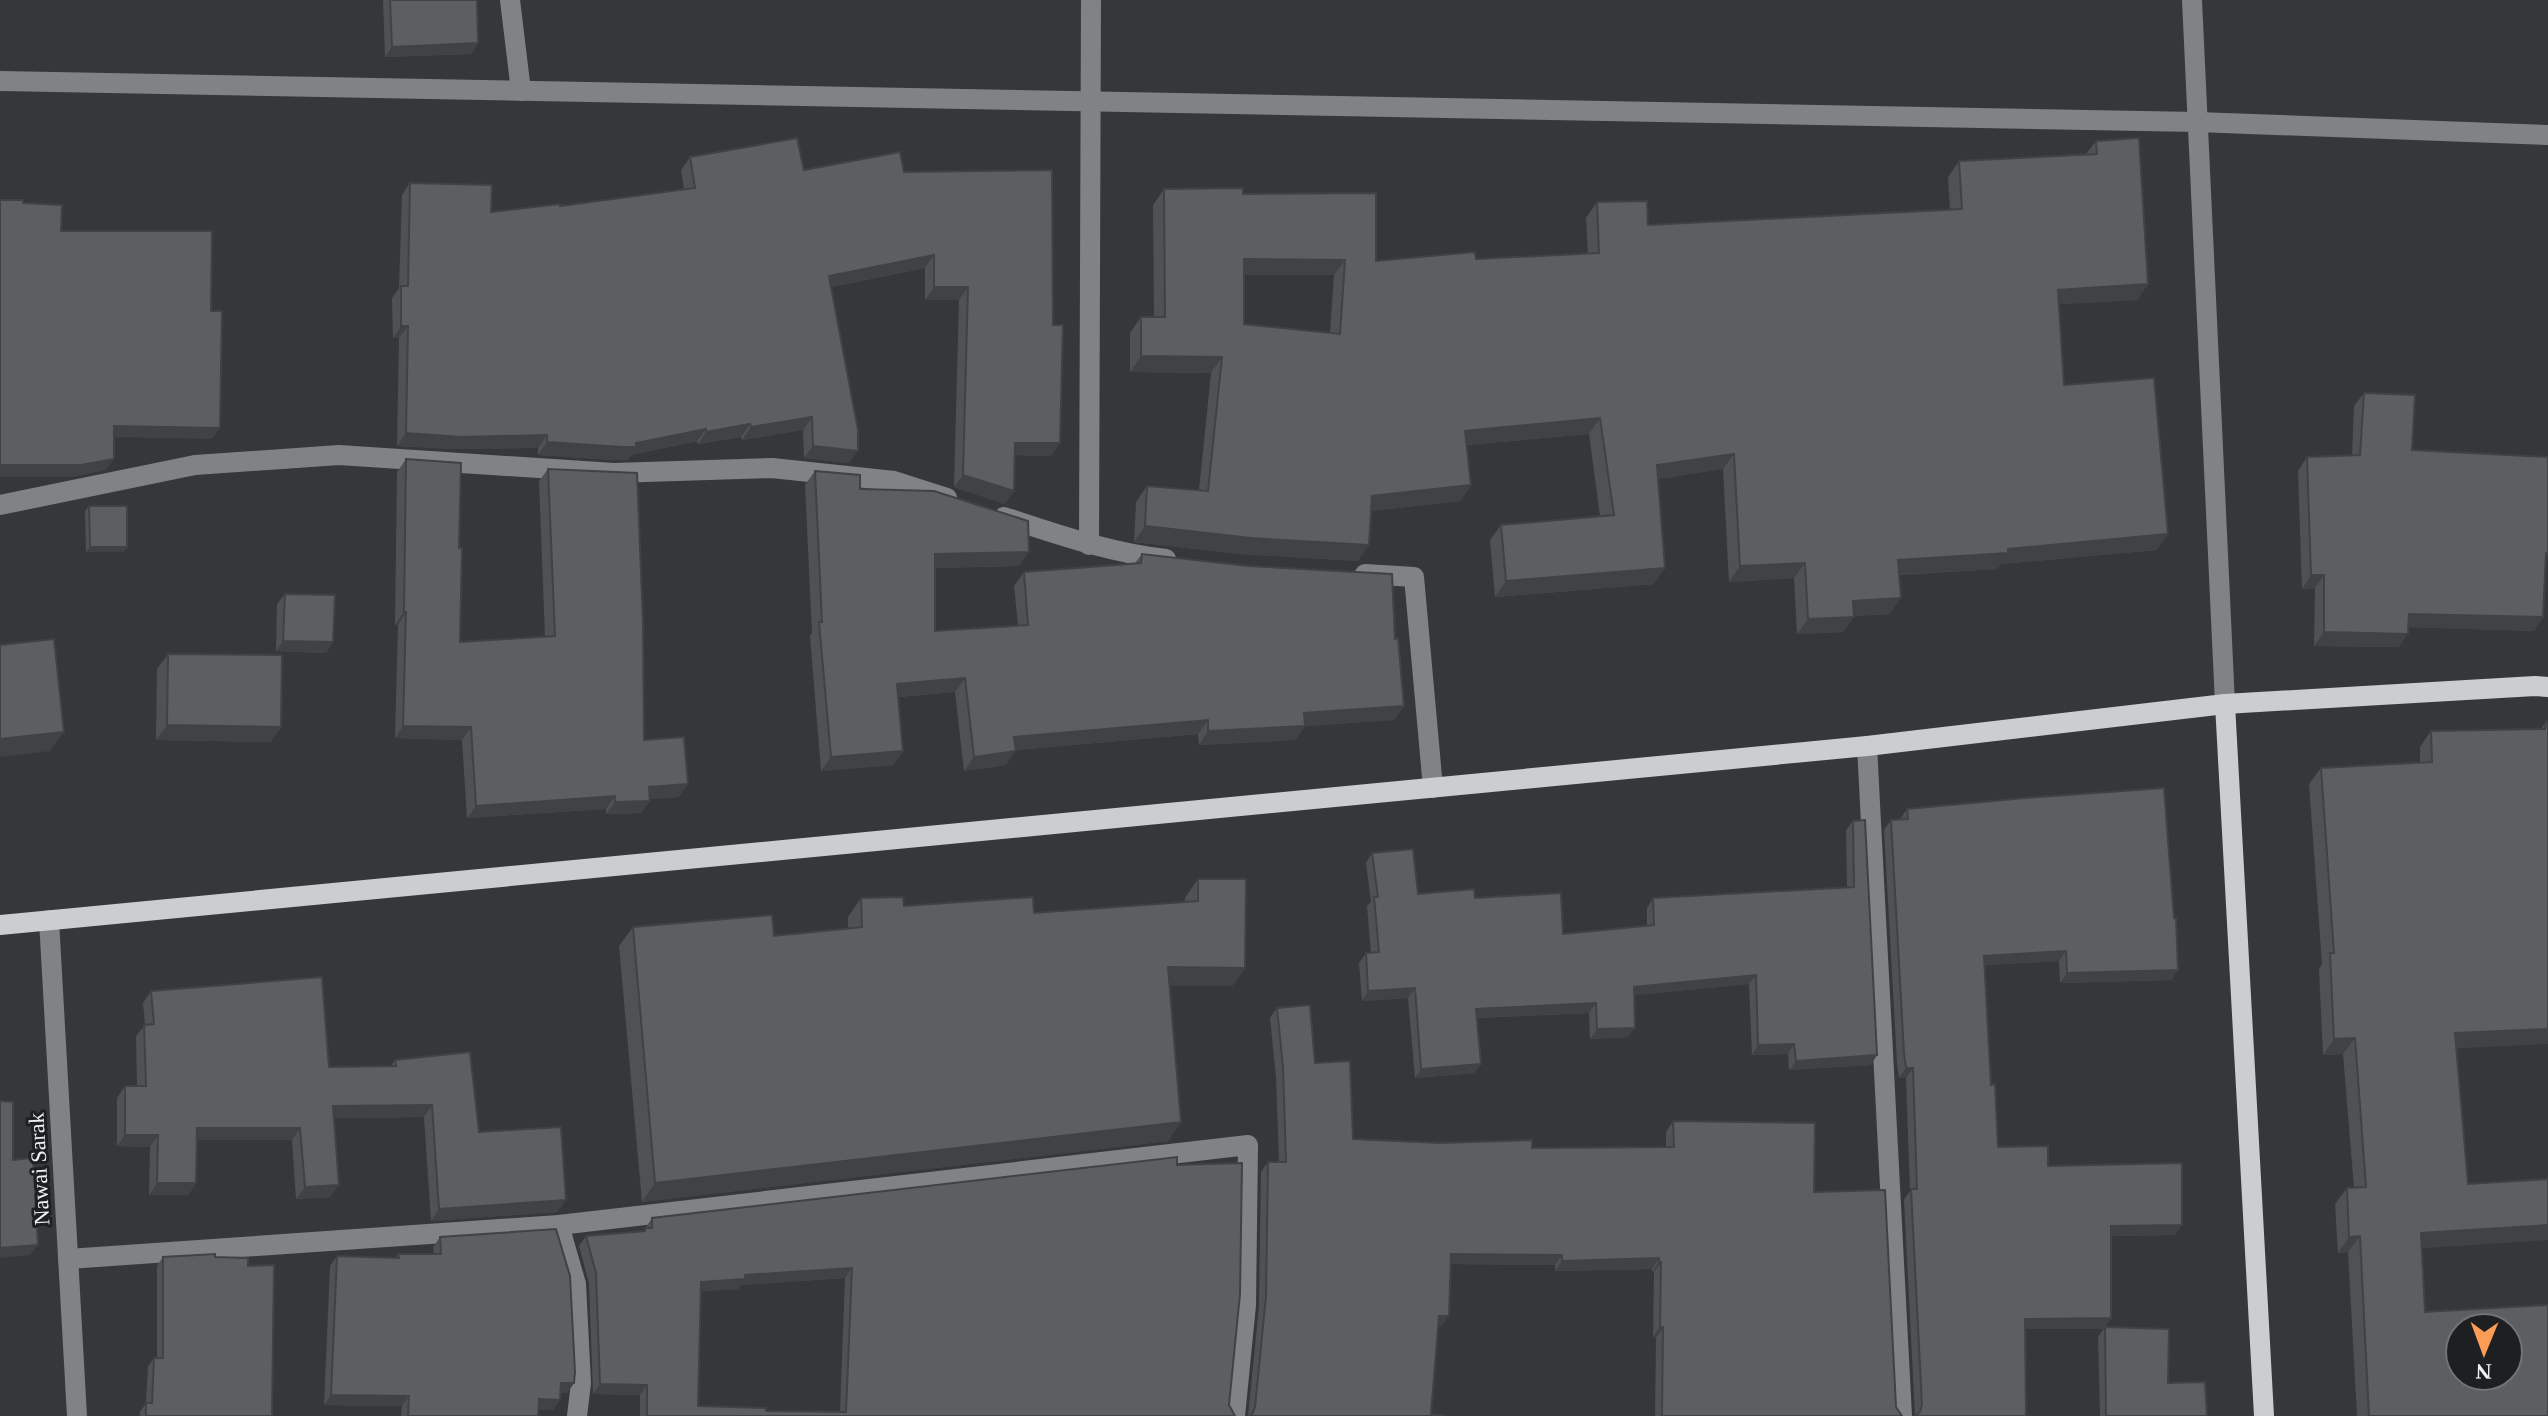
<svg xmlns="http://www.w3.org/2000/svg" width="2548" height="1416" font-family="'Times New Roman',serif">
<style>
.lines{fill:none;stroke-linecap:round;stroke-linejoin:round}
.minor{stroke:#818284;stroke-width:20}
.major{stroke:#cbcdd1;stroke-width:20}
.wall{fill:#505154;fill-rule:evenodd}
.shaded-wall{fill:#414245}
.building{fill:#5d5e62;stroke:#414245;stroke-width:2;fill-rule:evenodd}
.labels{text-anchor:middle;dominant-baseline:central;stroke-width:6;stroke-linejoin:round;paint-order:stroke}
.street-label{font-size:22px;fill:#eff0f2;stroke:#1e1f20}
</style>
<rect width="100%" height="100%" fill="#36373b"/>
<g class="lines">
<g class="minor">
<polyline points="510,0 521,91"/>
<polyline points="2192,0 2225,704"/>
<polyline points="0,81 2197,122 2548,135"/>
<polyline points="0,505 195,465 339,455 614,473 772,468 894,481 947,498"/>
<path d="M 1004,517 C 1057,534 1110,553 1166,559"/>
<polyline points="1089,545 1091,0"/>
<polyline points="1365,574 1414,577 1433,788"/>
<polyline points="1867,746 1902,1416"/>
<polyline points="49,920 77,1416"/>
<polyline points="559,1225 576,1284 581,1383 577,1416"/>
<polyline points="68,1259 559,1225 1248,1145 1246,1305 1235,1416"/>
</g>
<g class="major">
<polyline points="2225,704 2535,686 2548,687"/>
<polyline points="0,925 1867,746 2225,704 2264,1416"/>
</g>
</g>
<g class="wall">
<polygon points="383,0 477,0 478,43 471,54 385,57"/>
<path d="M 2096,141 L 2148,284 L 2137,300 L 2059,304 L 2064,385 L 2157,550 L 2001,564 L 1997,569 L 1899,575 L 1890,614 L 1854,616 L 1843,632 L 1797,634 L 1794,578 L 1729,582 L 1723,469 L 1658,479 L 1654,584 L 1495,597 L 1490,540 L 1501,525 L 1600,516 L 1589,434 L 1466,445 L 1471,485 L 1460,501 L 1371,511 L 1358,561 L 1240,554 L 1134,542 L 1136,502 L 1147,486 L 1199,490 L 1211,373 L 1130,372 L 1130,333 L 1141,317 L 1154,317 L 1153,205 L 1164,189 L 1243,194 L 1376,261 L 1476,259 L 1588,254 L 1586,218 L 1597,202 L 1648,225 L 1950,210 L 1948,177 L 1959,161 L 2086,154 ZM 1244,275 L 1334,275 L 1330,333 L 1244,324 Z"/>
<polygon points="690,157 804,170 904,172 1052,170 1051,456 1014,455 1005,504 954,487 959,300 925,300 925,268 831,287 849,463 804,458 803,430 742,440 741,437 698,444 697,441 631,455 627,460 614,460 538,455 538,448 452,449 397,446 399,338 393,338 392,298 399,288 402,195 410,183 491,212 560,206 684,190 681,170"/>
<polygon points="2364,393 2412,450 2546,567 2543,617 2534,631 2408,627 2399,647 2314,646 2315,588 2302,589 2298,471 2307,457 2352,456 2354,406"/>
<polygon points="406,459 459,548 460,642 545,637 539,481 548,469 644,740 679,797 649,799 641,813 606,814 606,809 467,818 462,740 395,738 398,625 395,625 397,472"/>
<polygon points="815,471 860,489 1019,566 935,568 935,631 1018,625 1014,586 1024,572 1135,563 1142,554 1395,639 1404,706 1394,720 1305,726 1295,740 1199,745 1198,734 1015,750 1006,765 964,771 955,692 898,697 903,751 893,765 821,771 810,636 812,633 805,485"/>
<polygon points="89,506 127,547 123,552 86,552 85,511"/>
<polygon points="285,594 333,642 326,653 276,651 277,604"/>
<polygon points="168,654 281,727 270,742 156,740 157,669"/>
<polygon points="2546,721 2548,722 2456,1049 2421,1248 2425,1312 2548,1416 2357,1416 2348,1252 2338,1253 2335,1204 2347,1188 2354,1188 2343,1054 2323,1055 2319,969 2322,964 2309,784 2321,768 2420,762 2420,747 2431,731 2541,729"/>
<polygon points="1907,809 2178,970 2171,980 2060,983 2059,961 1985,965 1991,1085 1998,1147 2048,1166 2175,1235 2111,1236 2111,1318 2104,1329 2025,1329 1915,1416 1904,1200 1910,1191 1906,1078 1899,1078 1897,1063 1884,830 1891,820 1900,819"/>
<polygon points="1853,821 1871,1065 1789,1070 1788,1054 1752,1055 1749,984 1634,995 1628,1037 1590,1039 1589,1013 1477,1018 1481,1064 1474,1073 1415,1078 1408,998 1362,1001 1359,963 1366,953 1371,953 1367,906 1371,902 1366,863 1372,853 1418,894 1475,898 1563,934 1647,926 1647,908 1653,898 1847,888 1846,830"/>
<polygon points="1198,879 1245,968 1232,986 1170,986 1181,1122 1168,1141 642,1202 619,946 633,927 774,936 848,929 848,917 861,898 904,906 1034,913 1185,902 1185,898"/>
<polygon points="151,991 329,1067 391,1066 395,1060 479,1132 566,1200 557,1212 431,1221 424,1117 334,1118 330,1197 296,1199 292,1140 197,1140 196,1183 188,1195 149,1195 150,1147 117,1146 117,1098 125,1086 137,1086 136,1036 145,1025 143,1003"/>
<polygon points="1277,1008 1315,1063 1353,1139 1532,1148 1666,1147 1666,1132 1673,1121 1814,1192 1896,1407 1902,1416 1655,1416 1656,1338 1653,1337 1654,1272 1652,1272 1652,1269 1555,1271 1555,1265 1450,1264 1442,1326 1438,1326 1431,1414 1446,1416 1248,1416 1259,1306 1261,1172 1268,1162 1279,1162 1276,1077 1270,1018"/>
<path d="M 1177,1165 L 1229,1405 L 1235,1416 L 640,1416 L 640,1395 L 593,1394 L 589,1283 L 579,1246 L 586,1236 L 643,1232 L 652,1218 ZM 845,1278 L 840,1412 L 766,1411 L 698,1406 L 700,1291 L 738,1289 L 741,1285 Z"/>
<polygon points="440,1237 574,1383 567,1393 561,1393 560,1400 553,1410 539,1409 538,1416 401,1416 402,1406 324,1405 330,1266 337,1256 396,1258 398,1254 434,1254 433,1247"/>
<polygon points="163,1257 215,1257 248,1266 272,1416 140,1416 140,1412 146,1403 148,1366 154,1358 157,1358 157,1266"/>
<polygon points="2105,1327 2168,1383 2207,1416 2100,1416 2098,1337"/>
</g>
<g class="shaded-wall">
<polygon points="478,43 471,54 385,57 392,47"/>
<polygon points="934,255 925,268 820,289 829,276"/>
<polygon points="1244,259 1345,260 1334,275 1233,275"/>
<polygon points="2148,284 2137,300 2047,305 2058,290"/>
<polygon points="934,287 968,287 959,300 925,300"/>
<polygon points="401,326 408,326 399,338 393,338"/>
<polygon points="1141,356 1222,357 1211,373 1130,372"/>
<polygon points="812,417 803,430 742,440 751,427"/>
<polygon points="1600,418 1589,434 1454,446 1465,431"/>
<polygon points="750,424 741,437 698,444 706,432"/>
<polygon points="114,426 220,428 212,439 106,437"/>
<polygon points="706,429 697,441 631,455 627,460 614,460 538,455 547,442 636,443"/>
<polygon points="406,433 547,435 538,448 452,449 397,446"/>
<polygon points="1015,443 1060,443 1051,456 1006,455"/>
<polygon points="813,446 858,451 849,463 804,458"/>
<polygon points="1734,454 1723,469 1646,481 1657,465"/>
<polygon points="114,459 106,470 73,477 0,477 0,465"/>
<polygon points="963,475 1014,491 1005,504 954,487"/>
<polygon points="1471,485 1460,501 1361,512 1372,496"/>
<polygon points="1145,526 1369,545 1358,561 1240,554 1134,542"/>
<polygon points="2168,534 2157,550 2001,564 1997,569 1887,575 1898,560"/>
<polygon points="90,547 127,547 123,552 86,552"/>
<polygon points="1029,552 1019,566 925,568 935,554"/>
<polygon points="1805,563 1794,578 1729,582 1740,566"/>
<polygon points="1665,568 1654,584 1495,597 1506,581"/>
<polygon points="2311,575 2324,575 2315,588 2302,589"/>
<polygon points="1901,598 1890,614 1842,617 1853,601"/>
<polygon points="404,612 406,612 398,625 395,625"/>
<polygon points="2409,614 2543,617 2534,631 2399,627"/>
<polygon points="1854,617 1843,632 1797,634 1808,619"/>
<polygon points="2324,632 2408,634 2399,647 2314,646"/>
<polygon points="283,641 333,642 326,653 276,651"/>
<polygon points="965,678 955,692 887,698 897,684"/>
<polygon points="1404,706 1394,720 1295,727 1305,726 1295,740 1199,745 1208,731 1304,713"/>
<polygon points="1208,720 1198,734 1004,751 1014,737"/>
<polygon points="167,725 281,727 270,742 156,740"/>
<polygon points="403,726 471,727 462,740 395,738"/>
<polygon points="64,732 50,751 0,757 0,739"/>
<polygon points="903,751 893,765 821,771 831,757"/>
<polygon points="1016,751 1006,765 964,771 974,757"/>
<polygon points="688,784 679,797 641,800 649,787"/>
<polygon points="615,796 606,809 467,818 476,806"/>
<polygon points="650,801 641,813 606,814 615,802"/>
<polygon points="2066,951 2059,961 1977,966 1984,956"/>
<polygon points="1168,967 1245,968 1232,986 1155,986"/>
<polygon points="2178,970 2171,980 2060,983 2067,973"/>
<polygon points="1756,975 1749,984 1627,996 1634,987"/>
<polygon points="1415,988 1408,998 1362,1001 1368,991"/>
<polygon points="1596,1003 1589,1013 1469,1018 1476,1009"/>
<polygon points="1635,1028 1628,1037 1590,1039 1597,1029"/>
<polygon points="2548,1029 2548,1044 2444,1049 2455,1033"/>
<polygon points="2355,1038 2343,1054 2323,1055 2334,1039"/>
<polygon points="1794,1044 1788,1054 1752,1055 1758,1045"/>
<polygon points="1877,1055 1871,1065 1789,1070 1796,1061"/>
<polygon points="1481,1064 1474,1073 1415,1078 1421,1069"/>
<polygon points="1906,1068 1913,1068 1906,1078 1899,1078"/>
<polygon points="432,1105 424,1117 325,1118 333,1106"/>
<polygon points="1181,1122 1168,1141 642,1202 655,1183"/>
<polygon points="197,1128 300,1128 292,1140 189,1140"/>
<polygon points="125,1135 158,1135 150,1147 117,1146"/>
<polygon points="157,1183 196,1183 188,1195 149,1195"/>
<polygon points="339,1185 330,1197 296,1199 305,1187"/>
<polygon points="566,1200 557,1212 431,1221 439,1209"/>
<polygon points="2182,1225 2175,1235 2104,1236 2111,1226"/>
<polygon points="2548,1225 2548,1240 2409,1249 2421,1233"/>
<polygon points="2360,1236 2348,1252 2338,1253 2349,1237"/>
<polygon points="38,1245 30,1255 0,1258 0,1248"/>
<polygon points="1451,1254 1562,1255 1555,1265 1444,1264"/>
<polygon points="1659,1258 1652,1269 1555,1271 1562,1261"/>
<polygon points="1659,1262 1661,1262 1654,1272 1652,1272"/>
<polygon points="852,1268 845,1278 741,1285 738,1289 694,1292 701,1282 745,1275"/>
<polygon points="1439,1316 1449,1316 1442,1326 1432,1326"/>
<polygon points="2111,1318 2104,1329 2018,1329 2025,1319"/>
<polygon points="1660,1327 1663,1327 1656,1338 1653,1337"/>
<polygon points="561,1383 574,1383 567,1393 554,1393"/>
<polygon points="600,1384 647,1385 640,1395 593,1394"/>
<polygon points="331,1395 409,1396 402,1406 324,1405"/>
<polygon points="539,1399 560,1400 553,1410 532,1409"/>
</g>
<g class="building">
<polygon points="390,0 477,0 478,43 392,47"/>
<polygon points="797,138 804,170 900,152 904,172 1052,170 1053,325 1063,325 1060,443 1015,443 1014,491 963,475 968,287 934,287 934,255 829,276 858,430 858,451 813,446 812,417 751,427 750,424 706,432 706,429 636,443 636,447 623,447 547,442 547,435 461,437 406,433 408,326 401,326 401,286 408,286 410,183 492,185 491,212 560,204 560,206 695,188 690,157"/>
<path d="M 2139,138 L 2148,284 L 2058,290 L 2064,385 L 2154,378 L 2168,534 L 2008,549 L 2008,553 L 1898,560 L 1901,598 L 1853,601 L 1854,617 L 1808,619 L 1805,563 L 1740,566 L 1734,454 L 1657,465 L 1665,568 L 1506,581 L 1501,525 L 1614,515 L 1600,418 L 1465,431 L 1471,485 L 1372,496 L 1369,545 L 1251,538 L 1145,526 L 1147,486 L 1208,491 L 1222,357 L 1141,356 L 1141,317 L 1165,317 L 1164,189 L 1243,188 L 1243,194 L 1376,193 L 1376,261 L 1475,252 L 1476,259 L 1599,253 L 1597,202 L 1647,201 L 1648,225 L 1962,209 L 1959,161 L 2097,154 L 2096,141 ZM 1244,259 L 1345,260 L 1340,334 L 1244,324 Z"/>
<polygon points="0,200 23,200 23,203 62,205 61,231 212,231 211,311 222,311 220,428 114,426 114,459 81,465 0,465"/>
<polygon points="2364,393 2415,395 2412,450 2548,457 2548,554 2546,553 2543,617 2409,614 2408,634 2324,632 2324,575 2311,575 2307,457 2360,455"/>
<polygon points="406,459 461,463 459,548 462,548 460,642 555,636 548,469 637,473 643,621 644,740 684,737 688,784 649,787 650,801 615,802 615,796 476,806 471,727 403,726 406,612 404,612"/>
<polygon points="815,471 860,475 860,489 934,491 1028,521 1029,552 935,554 935,631 1028,625 1024,572 1141,563 1142,554 1248,566 1392,574 1395,639 1398,638 1404,706 1304,713 1305,726 1208,731 1208,720 1014,737 1016,751 974,757 965,678 897,684 903,751 831,757 819,622 822,622"/>
<polygon points="89,506 127,506 127,547 90,547"/>
<polygon points="285,594 335,595 333,642 283,641"/>
<polygon points="54,639 64,732 0,739 0,645"/>
<polygon points="168,654 282,655 281,727 167,725"/>
<path d="M 2546,721 L 2548,722 L 2548,1029 L 2455,1033 L 2468,1184 L 2548,1179 L 2548,1225 L 2421,1233 L 2425,1312 L 2548,1305 L 2548,1416 L 2369,1416 L 2360,1236 L 2349,1237 L 2347,1188 L 2366,1187 L 2355,1038 L 2334,1039 L 2330,953 L 2334,953 L 2321,768 L 2432,762 L 2431,731 L 2545,729 ZM 2460,1328 L 2508,1328 L 2508,1376 L 2460,1376 Z"/>
<polygon points="2164,788 2174,918 2176,918 2178,970 2067,973 2066,951 1984,956 1991,1085 1995,1084 1998,1147 2048,1146 2048,1166 2182,1163 2182,1225 2111,1226 2111,1318 2025,1319 2026,1416 1915,1416 1920,1412 1922,1405 1911,1189 1917,1189 1913,1068 1906,1068 1904,1053 1891,820 1908,819 1907,809 2025,798"/>
<polygon points="1865,820 1877,1055 1796,1061 1794,1044 1758,1045 1756,975 1634,987 1635,1028 1597,1029 1596,1003 1476,1009 1481,1064 1421,1069 1415,988 1368,991 1366,953 1379,952 1374,897 1378,897 1372,853 1413,849 1418,894 1474,889 1475,898 1561,893 1563,934 1654,925 1653,898 1854,887 1853,821"/>
<polygon points="1198,879 1246,879 1245,968 1168,967 1181,1122 655,1183 633,927 772,915 774,936 862,927 861,898 903,897 904,906 1033,897 1034,913 1198,901"/>
<polygon points="322,977 329,1067 396,1066 395,1060 470,1052 479,1132 561,1127 566,1200 439,1209 432,1105 333,1106 339,1185 305,1187 300,1128 197,1128 196,1183 157,1183 158,1135 125,1135 125,1086 146,1086 144,1025 154,1024 151,991"/>
<polygon points="1310,1005 1315,1063 1350,1061 1353,1139 1440,1143 1532,1140 1532,1148 1674,1147 1673,1121 1815,1123 1814,1192 1885,1190 1896,1407 1902,1416 1662,1416 1663,1327 1660,1327 1661,1262 1659,1262 1659,1258 1562,1261 1562,1255 1451,1254 1449,1316 1439,1316 1431,1414 1446,1416 1249,1416 1252,1414 1255,1407 1266,1296 1268,1162 1286,1162 1283,1067 1277,1008"/>
<polygon points="0,1101 13,1102 13,1160 33,1158 38,1245 0,1248"/>
<path d="M 1177,1157 L 1177,1165 L 1242,1163 L 1240,1294 L 1229,1405 L 1235,1416 L 647,1416 L 647,1385 L 600,1384 L 596,1273 L 586,1236 L 645,1231 L 645,1228 L 652,1228 L 652,1218 ZM 852,1268 L 846,1412 L 766,1411 L 766,1408 L 698,1406 L 701,1282 L 745,1279 L 745,1275 Z"/>
<polygon points="556,1229 570,1276 575,1372 574,1383 561,1383 560,1400 539,1399 538,1416 408,1416 409,1396 331,1395 337,1256 399,1258 398,1254 441,1254 440,1237"/>
<polygon points="215,1254 215,1257 248,1258 248,1266 274,1265 272,1416 146,1416 146,1403 152,1403 154,1358 163,1358 163,1257"/>
<polygon points="2105,1327 2169,1329 2168,1383 2205,1382 2207,1416 2106,1416"/>
</g>
<g class="labels">
<g class="street-label">
<text transform="translate(39 1169) rotate(-93)">Nawai Sarak</text>
</g>
</g>
<g transform="translate(2484 1352) rotate(181)"><circle r="38" fill="#1e1f20" stroke="#727374" stroke-width="2"/>
<path d="M0-6L14 30L0 20L-14 30Z" fill="#fd9c56"/>
<text y="-12" font-size="22" font-weight="bold" text-anchor="middle" fill="#eff0f2">N</text>
</g>
</svg>
